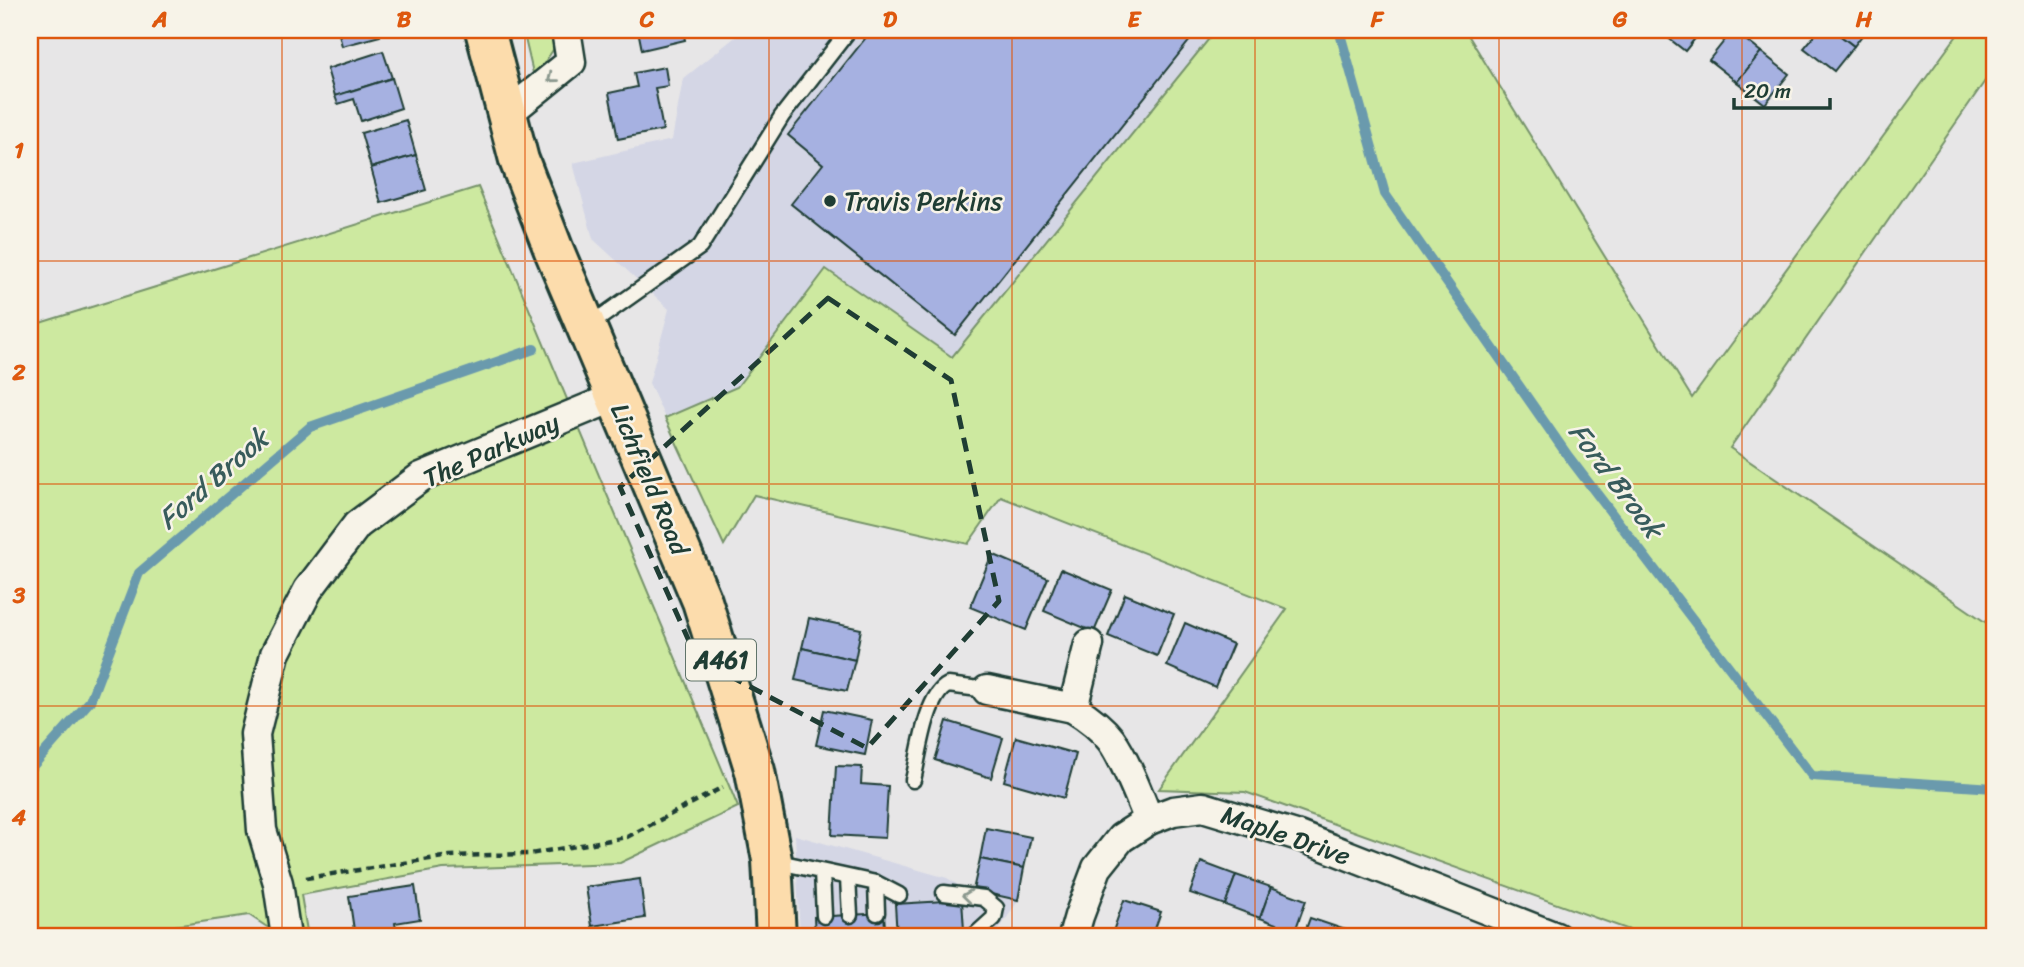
<svg xmlns="http://www.w3.org/2000/svg" width="2024" height="967" font-family="Sriracha,sans-serif">
<style>
.built{fill:#d4d6e5}
.green{fill:#cde9a0;stroke:#76936a;stroke-width:2}
.lines{fill:none;stroke-linecap:round;stroke-linejoin:round}
.stream{stroke:#6b9aad;stroke-width:10}
.building{fill:#a6b1e1;stroke:#1f3d34;stroke-width:2}
.service-casing{stroke:#1f3d34;stroke-width:19}
.minor-casing{stroke:#1f3d34;stroke-width:33}
.trunk-casing{stroke:#1f3d34;stroke-width:44}
.path{stroke:#1f3d34;stroke-width:4.5;stroke-dasharray:7 5;stroke-linecap:butt}
.service{stroke:#f7f3e8;stroke-width:14}
.minor{stroke:#f7f3e8;stroke-width:28}
.trunk{stroke:#fcdcac;stroke-width:38}
.oneway{stroke:#8b988e}
.marked{fill:none;stroke:#1f3d34;stroke-width:5;stroke-dasharray:14 9;stroke-linejoin:round}
.grid{fill:none;stroke:#de580e;stroke-width:2;stroke-opacity:0.55}
.poi-dot{fill:#1f3d34;stroke:#f7f3e8;stroke-width:2.5}
.labels{text-anchor:middle;dominant-baseline:central;stroke-width:5;stroke-linejoin:round;paint-order:stroke}
.shield{fill:#f7f3e8;stroke:#60746a;stroke-width:2}
.shield-label{font-size:24px;font-weight:bold;fill:#1f3d34}
.poi-label{font-size:26px;fill:#1f3d34;stroke:#f7f3e8;text-anchor:start}
.street-label{font-size:26px;fill:#1f3d34;stroke:#f7f3e8}
.water-label{font-size:28px;font-style:italic;fill:#385c5c;stroke:#f7f3e8}
.neatline{fill:none;stroke:#de580e;stroke-width:2.5}
.grid-label{font-size:23px;text-anchor:middle;font-weight:bold;fill:#de580e}
</style>
<rect width="100%" height="100%" fill="#e7e6e7"/>
<filter id="ink" filterUnits="userSpaceOnUse"><feTurbulence type="fractalNoise" baseFrequency=".0143" numOctaves="2"/><feDisplacementMap in="SourceGraphic" scale="14" xChannelSelector="R" yChannelSelector="G"/><feConvolveMatrix kernelMatrix="1 2 1 2 8 2 1 2 1" color-interpolation-filters="sRGB"/></filter>
<g filter="url(#ink)">
<g class="built">
<polygon points="744,30 1216,30 952,357 826,269 737,387 665,418 649,383 669,309 593,239 573,163 672,140 683,79"/>
<polygon points="795,835 947,878 966,890 1018,901 994,937 800,937"/>
</g>
<g class="green">
<polygon points="523,30 556,30 553,50 536,75 533,73"/>
<polygon points="1216,30 1465,30 1692,398 1961,30 1994,30 1994,68 1730,448 1994,628 1994,937 1649,937 1245,792 1159,789 1287,609 1001,497 968,544 754,495 724,545 665,418 737,387 826,269 952,357"/>
<polygon points="478,187 738,807 620,863 443,869 301,895 308,937 270,937 270,929 249,915 126,933 123,937 30,937 30,326"/>
</g>
<g class="lines">
<g class="stream">
<polyline points="1339,30 1385,194 1568,456 1812,776 1994,788"/>
<polyline points="30,769 90,701 139,573 310,427 534,349"/>
</g>
</g>
<g class="building">
<polygon points="338,30 379,30 380,36 342,46"/>
<polygon points="638,30 683,30 685,40 642,50"/>
<polygon points="872,30 1198,30 955,335 791,204 823,164 788,135"/>
<polygon points="1658,30 1702,30 1685,51"/>
<polygon points="1733,30 1761,52 1737,82 1709,60"/>
<polygon points="1819,30 1833,30 1854,46 1834,71 1804,48"/>
<polygon points="1833,30 1866,30 1854,46"/>
<polygon points="383,51 392,78 335,96 327,69"/>
<polygon points="1761,52 1789,74 1765,104 1737,82"/>
<polygon points="665,67 668,86 655,88 663,130 618,139 609,93 637,87 634,73"/>
<polygon points="392,78 401,108 361,121 354,99 338,104 335,96"/>
<polygon points="406,120 416,155 371,168 361,133"/>
<polygon points="416,155 426,190 381,203 371,168"/>
<polygon points="992,554 1048,578 1026,630 970,607"/>
<polygon points="1061,569 1112,590 1094,632 1044,611"/>
<polygon points="1125,594 1174,614 1157,656 1108,636"/>
<polygon points="809,618 861,629 855,660 802,648"/>
<polygon points="1185,623 1233,644 1215,687 1167,666"/>
<polygon points="802,648 855,660 847,691 795,680"/>
<polygon points="824,710 872,720 865,755 816,745"/>
<polygon points="947,721 1003,738 991,778 935,760"/>
<polygon points="1016,737 1076,754 1064,798 1004,781"/>
<polygon points="836,766 862,767 861,784 888,786 885,838 832,835"/>
<polygon points="986,828 1031,837 1024,868 980,859"/>
<polygon points="980,859 1024,868 1018,900 973,890"/>
<polygon points="1201,862 1236,875 1225,905 1190,893"/>
<polygon points="1236,875 1271,887 1260,918 1225,905"/>
<polygon points="640,879 645,918 592,926 586,887"/>
<polygon points="415,886 420,919 395,923 397,935 379,937 355,937 349,896"/>
<polygon points="1271,887 1306,900 1295,931 1260,918"/>
<polygon points="962,900 964,930 944,932 945,937 897,937 895,904"/>
<polygon points="1124,900 1161,912 1152,937 1111,937"/>
<polygon points="884,913 885,928 896,928 897,937 815,937 814,917"/>
<polygon points="1310,918 1346,930 1343,937 1303,937"/>
<polygon points="1346,930 1364,937 1343,937"/>
</g>
<g class="lines">
<defs>
<g id="service">
<polyline points="587,327 700,247 782,116 849,30"/>
<path d="M 913,780 C 919,757 925,696 948,685 L 987,690"/>
<polyline points="774,861 876,883 877,913"/>
<polyline points="822,872 824,916"/>
<polyline points="848,878 850,915"/>
<polyline points="876,883 899,895"/>
<polyline points="944,893 984,898 996,908 994,918 973,937"/>
</g>
<g id="minor">
<polyline points="507,114 571,62 566,30"/>
<path d="M 987,690 L 1073,708 C 1086,716 1102,728 1111,740 C 1126,761 1139,796 1149,820"/>
<polyline points="1073,708 1089,644"/>
<polyline points="286,937 278,883 262,830 255,734 275,654 308,590 357,525 421,477 615,397"/>
<polyline points="1073,937 1079,916 1097,868 1121,838 1149,820 1173,811 1203,807 1299,836 1556,937"/>
</g>
<polyline id="trunk" points="485,30 519,160 553,248 702,601 755,771 772,860 776,937"/>
</defs>
<use href="#service" class="service-casing"/>
<use href="#minor" class="minor-casing"/>
<use href="#trunk" class="trunk-casing"/>
<polyline class="path" points="306,878 450,856 530,854 627,837 723,787"/>
<use href="#service" class="service"/>
<use href="#minor" class="minor"/>
<use href="#trunk" class="trunk"/>
</g>
<defs><path id="oneway-chevron" d="M-2-3.5L2.5 0L-2 3.5" fill="none" stroke-width="1.6" stroke-linecap="round" stroke-linejoin="round" transform="scale(1.75)"/></defs>
<g class="oneway">
<use href="#oneway-chevron" transform="translate(552 78) rotate(141)"/>
<use href="#oneway-chevron" transform="translate(967 896) rotate(-174)"/>
</g>
</g>
<path class="marked" d="M 828,298 L 951,380 L 999,601 L 867,748 L 697,659 L 620,487 Z"/>
<path class="grid" d="M 282,30 L 282,937M 525,30 L 525,937M 769,30 L 769,937M 1012,30 L 1012,937M 1255,30 L 1255,937M 1499,30 L 1499,937M 1742,30 L 1742,937M 30,261 L 1994,261M 30,484 L 1994,484M 30,706 L 1994,706"/>
<circle class="poi-dot" cx="830" cy="201" r="7"/>
<g class="labels">
<rect class="shield" x="686" y="639.5" width="70" height="41" rx="5"/>
<g class="shield-label">
<text x="721" y="660">A461</text>
</g>
<g class="poi-label">
<text x="844" y="201">Travis Perkins</text>
</g>
<g class="street-label">
<text transform="translate(491 450) rotate(-24)">The Parkway</text>
<text transform="translate(650 479) rotate(67)">Lichfield Road</text>
<text transform="translate(1286 835) rotate(19)">Maple Drive</text>
</g>
<g class="water-label">
<text transform="translate(213 479) rotate(-41)">Ford Brook</text>
<text transform="translate(1616 480) rotate(53)">Ford Brook</text>
</g>
</g>
<rect width="2024" height="967" fill="none" stroke="#f7f3e8" stroke-width="77"/>
<path d="M1734 98v10h96v-10" fill="none" stroke="#1f3d34" stroke-width="3.5"/>
<text x="1744" y="98" font-size="21" fill="#1f3d34" stroke="#f7f3e8" stroke-width="5" paint-order="stroke">20 m</text>
<rect x="38" y="38" width="1948" height="890" class="neatline"/>
<g class="grid-label">
<text x="160" y="27">A</text>
<text x="404" y="27">B</text>
<text x="647" y="27">C</text>
<text x="890" y="27">D</text>
<text x="1134" y="27">E</text>
<text x="1377" y="27">F</text>
<text x="1620" y="27">G</text>
<text x="1864" y="27">H</text>
<text x="19" y="158">1</text>
<text x="19" y="380">2</text>
<text x="19" y="603">3</text>
<text x="19" y="825">4</text>
</g>
</svg>
